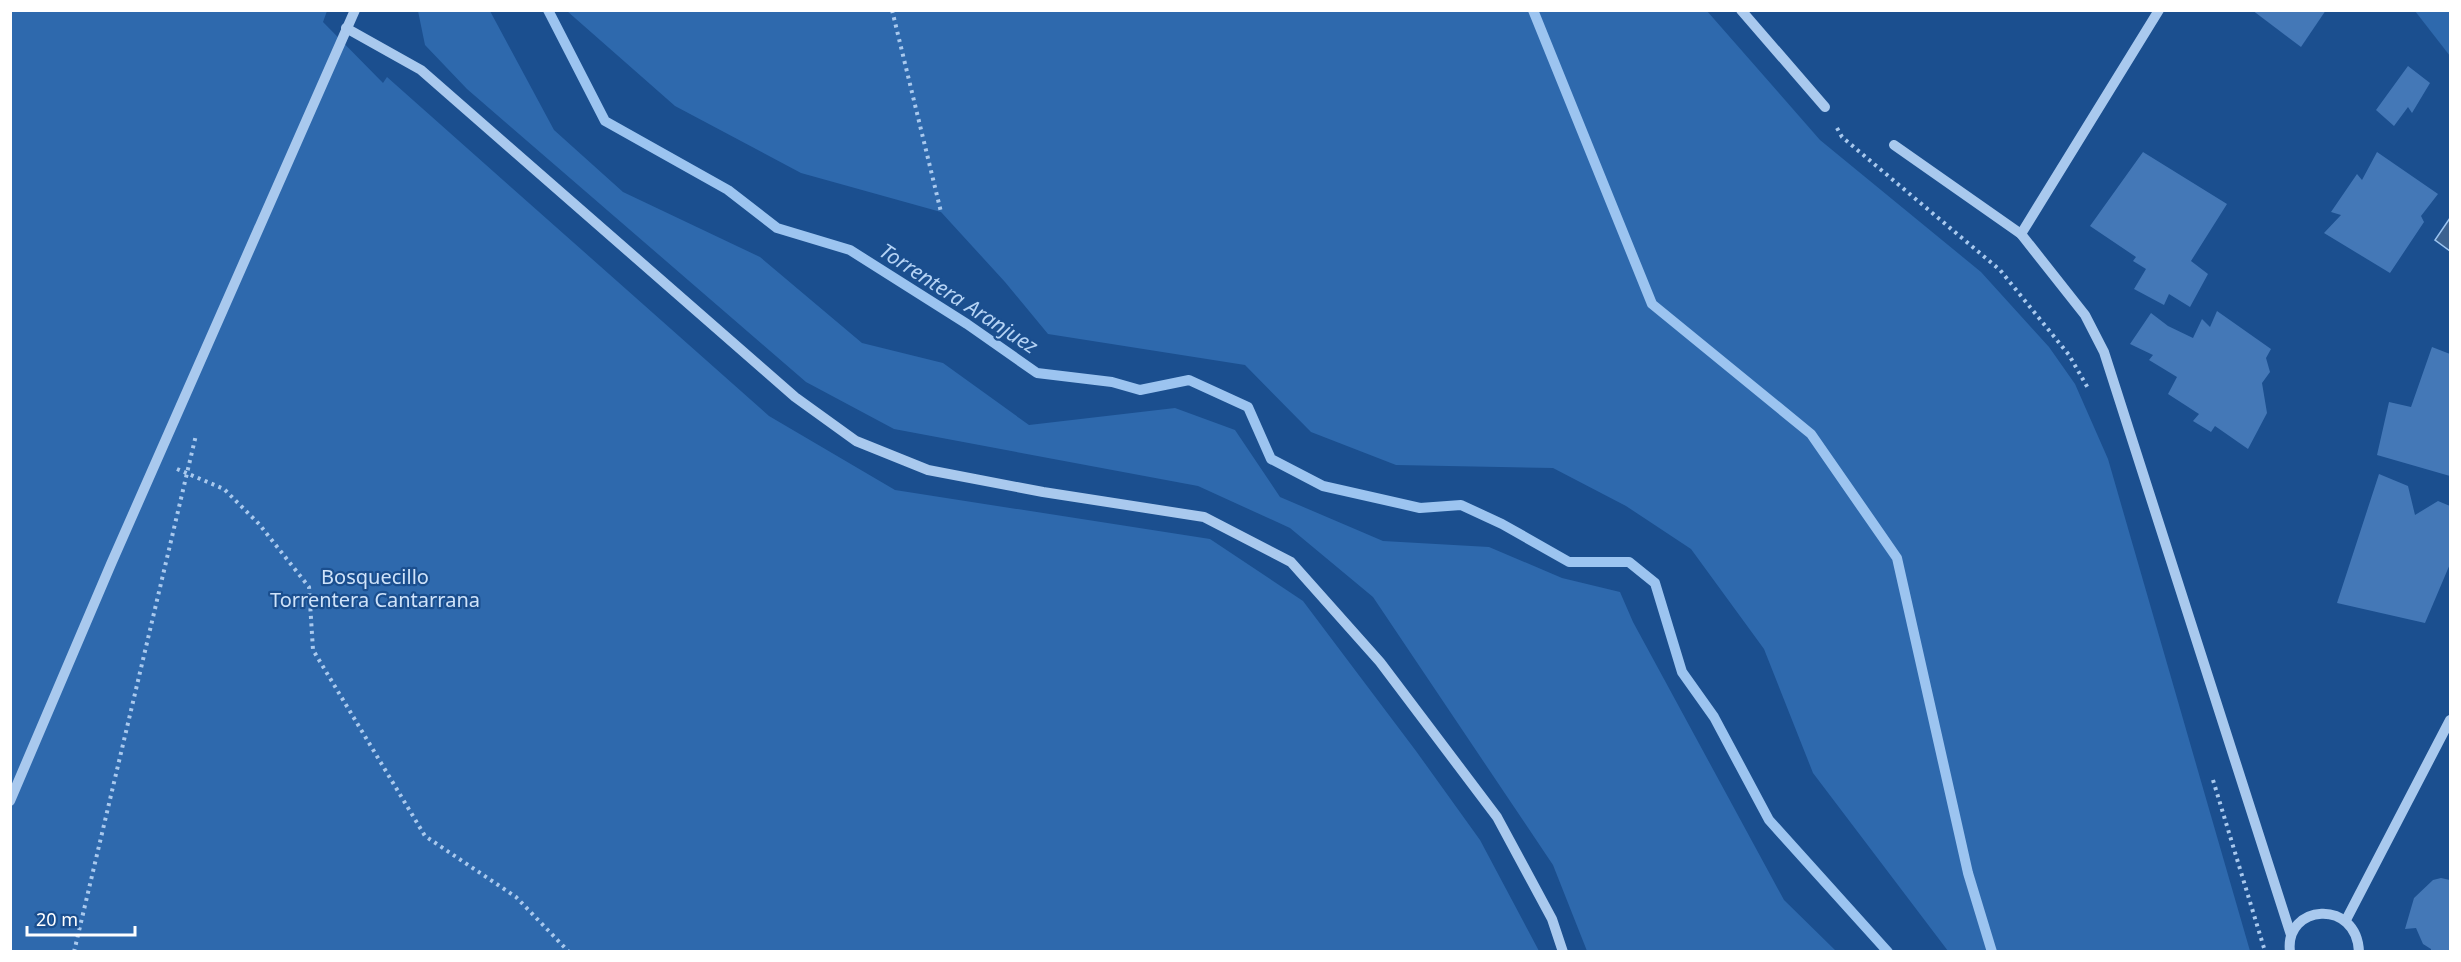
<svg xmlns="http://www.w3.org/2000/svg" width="2461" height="962" font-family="'Noto Sans',sans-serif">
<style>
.green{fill:#2e69ad}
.water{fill:#3c6290;stroke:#9cc4f0;stroke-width:1.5}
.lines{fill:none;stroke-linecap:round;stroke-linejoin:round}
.stream{stroke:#9cc4f0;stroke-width:10}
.building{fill:#4478b7}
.path{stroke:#a9c9ee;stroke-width:4;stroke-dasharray:3 4.5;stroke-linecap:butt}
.minor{stroke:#a9c9ee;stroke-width:10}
.labels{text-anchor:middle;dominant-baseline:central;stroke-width:4.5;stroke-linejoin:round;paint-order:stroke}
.park-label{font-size:20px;fill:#cfe3fa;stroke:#1b4f8f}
.water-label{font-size:21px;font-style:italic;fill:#b5d3f5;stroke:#1b4f8f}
</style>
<rect width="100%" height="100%" fill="#1b4f8f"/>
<g class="green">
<polygon points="10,11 327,11 323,22 383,83 387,77 769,416 895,490 1210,539 1303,601 1416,751 1480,840 1539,951 11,951"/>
<polygon points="418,11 490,11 554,130 623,192 760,257 862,343 943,363 1029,425 1175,408 1235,430 1280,497 1383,541 1489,547 1562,578 1620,592 1633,622 1784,900 1836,951 1587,951 1553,865 1373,597 1290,528 1198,486 894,429 806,382 467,89 425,45"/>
<polygon points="567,11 1707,11 1820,140 1981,272 2049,347 2075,384 2108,459 2250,951 1948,951 1813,773 1764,649 1691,549 1626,506 1553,468 1396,465 1311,432 1245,365 1048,334 1005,282 941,212 801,173 675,106"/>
<polygon points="2415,11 2450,11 2450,56"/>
</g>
<polygon class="water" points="2450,218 2450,251 2435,240"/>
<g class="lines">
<g class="stream">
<polyline points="548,10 605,121 728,190 777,228 850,250 967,324 1037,373 1112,382 1140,390 1189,380 1248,407 1271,459 1323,486 1420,508 1461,505 1502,524 1569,562 1629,562 1655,583 1682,672 1714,717 1769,820 1888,952"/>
<polyline points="1533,10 1652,304 1811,434 1897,558 1968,873 1992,952"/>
</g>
</g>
<g class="building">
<polygon points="2252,10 2326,10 2301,47"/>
<polygon points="2408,66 2430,83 2412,113 2408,107 2394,126 2376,110"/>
<polygon points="2143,152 2227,204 2191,261 2208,274 2190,307 2169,294 2164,305 2134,289 2146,269 2133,261 2136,257 2090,226"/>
<polygon points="2377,152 2438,194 2421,216 2424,222 2390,273 2324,233 2341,215 2331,212 2357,174 2362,180"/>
<polygon points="2217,311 2271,349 2266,358 2270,372 2262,383 2267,413 2248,449 2215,426 2211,432 2193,421 2199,414 2168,394 2177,377 2149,360 2153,355 2130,344 2151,313 2168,326 2193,338 2202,319 2210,327"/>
<polygon points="2432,347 2450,354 2450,476 2377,455 2389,402 2411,407"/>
<polygon points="2379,474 2408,486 2415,515 2438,501 2450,506 2450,564 2425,623 2337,603"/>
<polygon points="2441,878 2450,880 2450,952 2431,952 2431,949 2423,944 2416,928 2405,929 2414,898 2433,880"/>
</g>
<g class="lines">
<g class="path">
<polyline points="892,10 941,212"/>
<polyline points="1837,128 1842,137 2000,270 2069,355 2089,390"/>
<polyline points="177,469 224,489 259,524 309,587 313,650 425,836 516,897 569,952"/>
<polyline points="2213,780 2264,948"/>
<polyline points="74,952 196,435"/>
</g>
<g class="minor">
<polyline points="1741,10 1825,107"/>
<polyline points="346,28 421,70 795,397 856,441 928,470 1043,492 1204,517 1291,562 1380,662 1497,817 1552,919 1563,952"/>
<polyline points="1894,145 2021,234 2085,315 2104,352 2291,935"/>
<polyline points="2021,234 2159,10"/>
<polyline points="10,801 111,564 355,10"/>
<polyline points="2346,920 2450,720"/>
<path d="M 2290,952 C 2284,904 2357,898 2359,952"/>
</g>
</g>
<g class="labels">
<g class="park-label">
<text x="375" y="576">Bosquecillo<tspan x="375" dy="23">Torrentera Cantarrana</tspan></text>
</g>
<g class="water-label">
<text transform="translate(959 298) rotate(33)">Torrentera Aranjuez</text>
</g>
</g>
<rect width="2461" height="962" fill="none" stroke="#ffffff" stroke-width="24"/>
<path d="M27 926v9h108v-9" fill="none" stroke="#ffffff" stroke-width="3"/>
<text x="36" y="926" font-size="18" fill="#ffffff" stroke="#1b4f8f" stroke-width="4.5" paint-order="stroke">20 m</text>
</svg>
